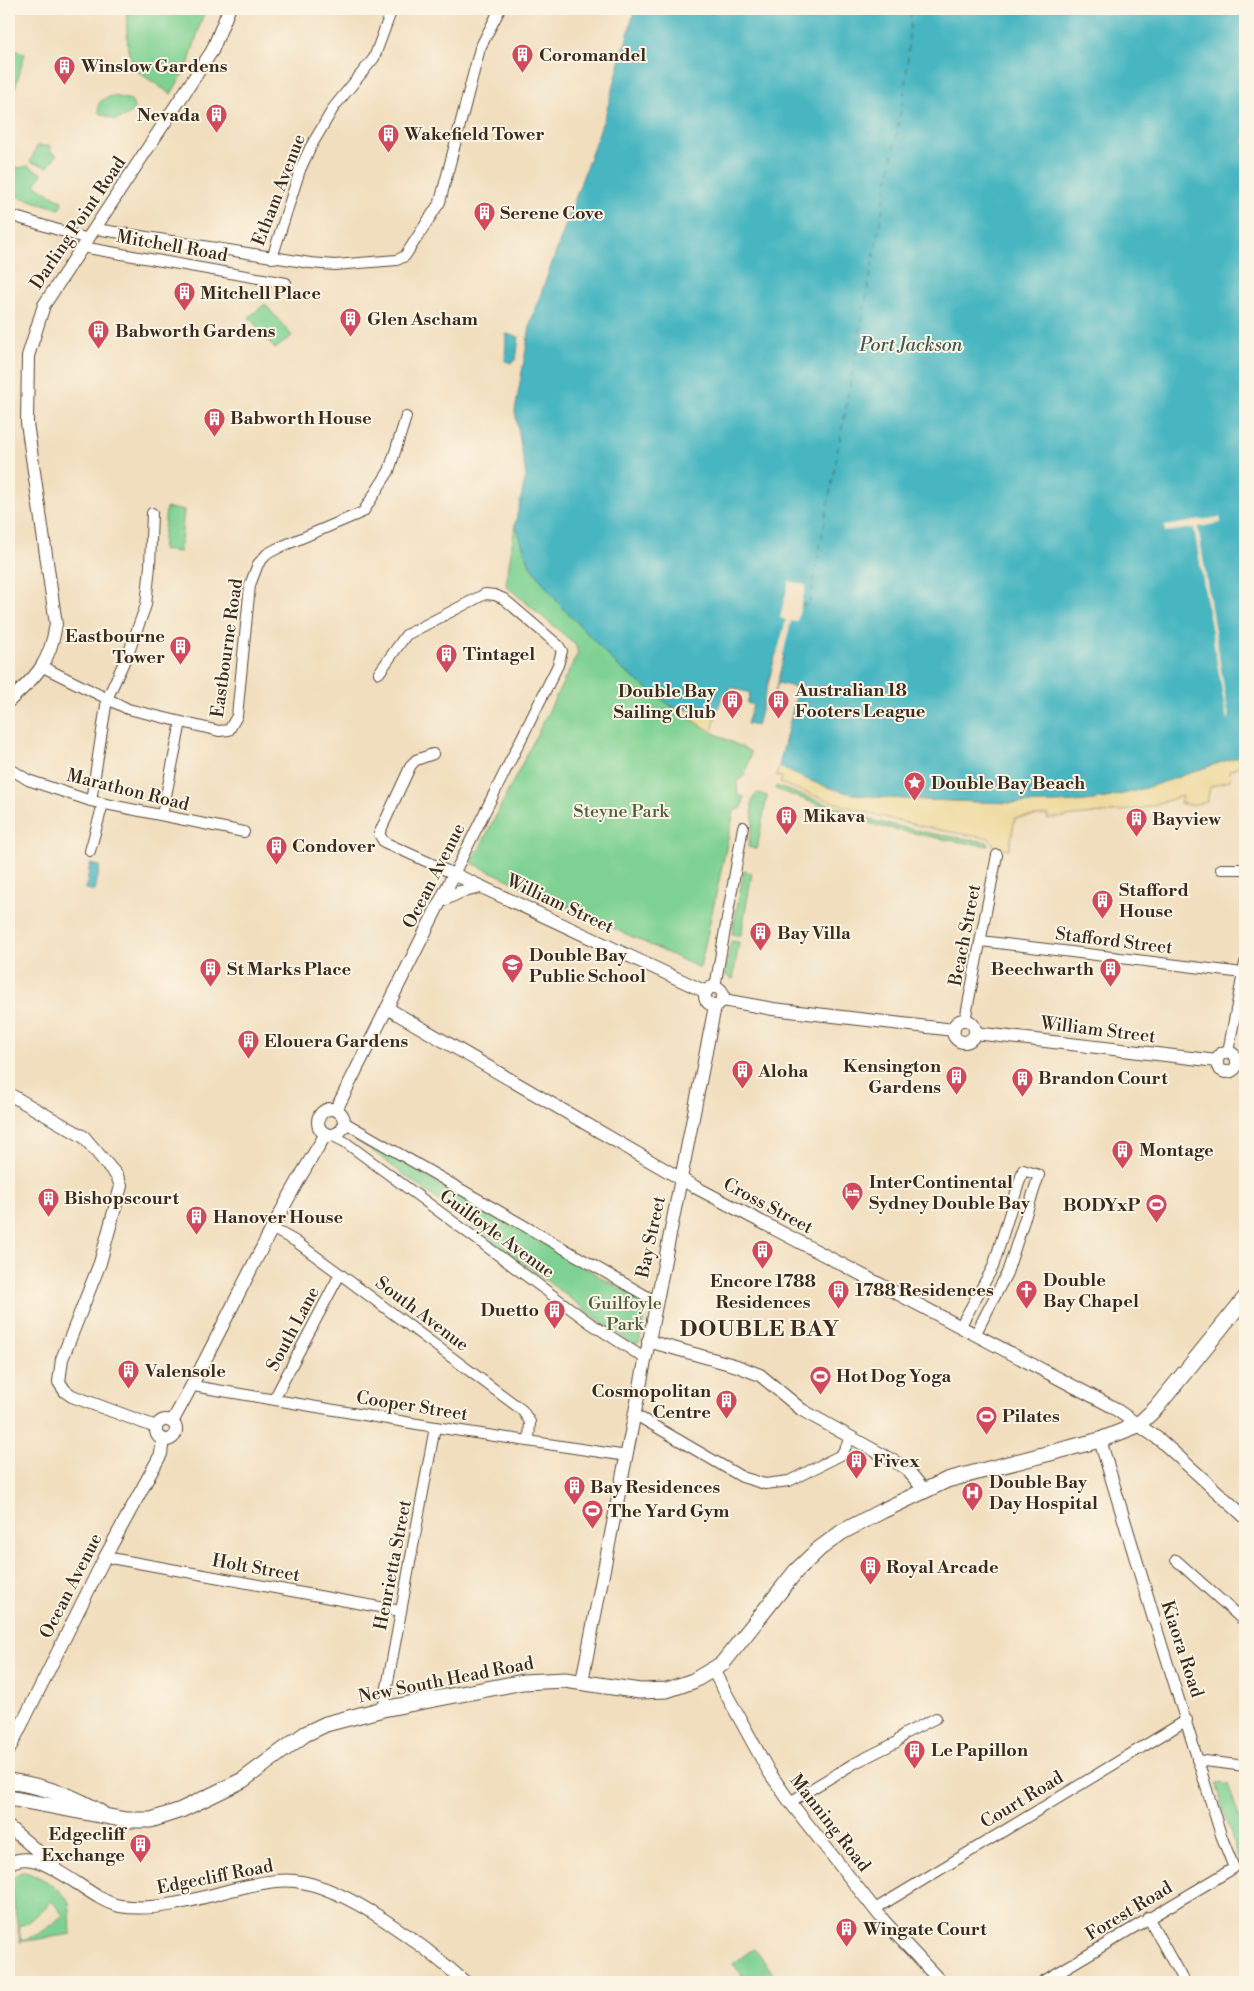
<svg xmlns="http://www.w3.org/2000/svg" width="1254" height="1991" font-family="'Libre Bodoni',serif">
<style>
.green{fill:#7ed192;stroke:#5c7e58;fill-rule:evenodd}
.sand{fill:#eeda9e;stroke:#94825e}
.water{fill:#47b6c1;stroke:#417070}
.pier{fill:#f1debe}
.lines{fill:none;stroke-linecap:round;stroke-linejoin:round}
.stream{stroke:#47b6c1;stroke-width:3}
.ferry{stroke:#3f5b57;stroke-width:1;stroke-dasharray:6 5;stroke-linecap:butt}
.minor-casing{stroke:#564536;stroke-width:12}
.tertiary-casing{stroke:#564536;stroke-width:14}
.primary-casing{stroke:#564536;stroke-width:17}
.minor{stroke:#fff;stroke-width:10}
.tertiary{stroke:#fff;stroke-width:12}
.primary{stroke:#fff;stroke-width:15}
.labels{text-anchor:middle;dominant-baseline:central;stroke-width:4;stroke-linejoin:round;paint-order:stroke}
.poi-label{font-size:18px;font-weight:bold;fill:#3b2a1e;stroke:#fcf5e5;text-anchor:start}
.street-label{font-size:18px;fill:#3b2a1e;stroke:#fcf5e5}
.park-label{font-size:18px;fill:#4f5c41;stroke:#fcf5e5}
.water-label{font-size:19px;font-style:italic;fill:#3f5b57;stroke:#fcf5e5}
.district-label{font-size:22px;font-weight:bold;letter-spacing:1px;fill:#3b2a1e;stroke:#fcf5e5}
</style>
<rect width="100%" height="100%" fill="#fcf5e5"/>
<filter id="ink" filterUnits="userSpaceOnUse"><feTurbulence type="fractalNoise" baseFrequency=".02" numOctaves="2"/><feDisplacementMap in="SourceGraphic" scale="10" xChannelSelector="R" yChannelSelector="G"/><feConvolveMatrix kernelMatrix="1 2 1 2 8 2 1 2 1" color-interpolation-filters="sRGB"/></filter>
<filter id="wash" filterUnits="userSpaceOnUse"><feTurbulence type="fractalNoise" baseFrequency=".0096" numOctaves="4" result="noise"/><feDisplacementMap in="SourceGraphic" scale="20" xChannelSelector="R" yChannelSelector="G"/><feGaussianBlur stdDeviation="1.12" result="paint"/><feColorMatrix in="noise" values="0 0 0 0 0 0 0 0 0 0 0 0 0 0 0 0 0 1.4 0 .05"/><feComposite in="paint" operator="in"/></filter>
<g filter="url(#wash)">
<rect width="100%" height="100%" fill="#f1debe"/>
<g class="green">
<polygon points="126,9 205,9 188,65 171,94 135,70 128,49"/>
<polygon points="9,49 25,53 13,95 9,94"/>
<path d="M 114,96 L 131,100 L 135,109 L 125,117 L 115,120 L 99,113 C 96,101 103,98 114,96 Z"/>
<polygon points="37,146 50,146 51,152 57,155 48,167 30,162"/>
<polygon points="9,165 19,168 28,166 42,174 35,185 62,201 60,209 9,194"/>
<polygon points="265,304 292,336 275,349 249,317"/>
<polygon points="166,508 184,510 180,552 162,550"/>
<polygon points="515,524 530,565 559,604 620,668 671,706 712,732 751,752 745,774 737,783 738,795 744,797 742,808 734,811 700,968 472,863 578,653 575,644 506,586"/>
<polygon points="776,786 879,822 934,834 988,842 988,846 948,840 878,826 775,789"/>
<path d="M 758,793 L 767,796 L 757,849 L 748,847 C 749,839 752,831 753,823 C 754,815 747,800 758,793 Z"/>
<polygon points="744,871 752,873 741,936 732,934"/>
<polygon points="731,941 739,942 733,979 725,975"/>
<polygon points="352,1131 370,1144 646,1303 640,1342 633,1345 368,1148 349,1136"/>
<polygon points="1216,1783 1228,1784 1245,1835 1244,1880"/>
<path d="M 21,1872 C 33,1871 66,1891 69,1903 C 71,1912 70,1924 71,1934 L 20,1942 L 11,1882 L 13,1877 ZM 52,1901 L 63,1915 C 50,1926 39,1937 21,1940 L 18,1926 L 28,1923 Z"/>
<polygon points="754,1948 780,1982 747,1982 733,1964"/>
</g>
<g class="sand">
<polygon points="671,706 716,715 712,732"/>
<path d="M 1245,755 L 1245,763 L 1229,771 L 1230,780 L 1210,787 L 1207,802 L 1190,805 L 1180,803 L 1182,796 L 1140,809 L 1047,819 L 1048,815 L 1015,818 L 1009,850 L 994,847 L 992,841 L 989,838 C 915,828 850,810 780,783 L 782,777 L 776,776 L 779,766 C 795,776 835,791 854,794 C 895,800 937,800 979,802 C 1023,803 1071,806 1115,796 C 1160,786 1201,767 1245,755 Z"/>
</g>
<g class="water">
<path d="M 635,9 L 1245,9 L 1245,755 C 1201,767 1160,786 1115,796 C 1071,806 1023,803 979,802 C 937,800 895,800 854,794 C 835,791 795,776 779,766 L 798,688 L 778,683 L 774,695 L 784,655 L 776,653 L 757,726 L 747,724 L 753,705 L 747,703 L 750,693 L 730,687 L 728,697 L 722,696 L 716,715 L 671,706 L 620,668 L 559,604 L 530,565 L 515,524 L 526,476 L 515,411 L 531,321 L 606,113 Z"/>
<polygon points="506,334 519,337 516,360 511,363 505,361"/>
<polygon points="90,864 100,866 95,891 86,889"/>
</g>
<g class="pier">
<polygon points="1220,517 1221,523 1198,527 1229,719 1227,720 1194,528 1165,532 1165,526"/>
<polygon points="789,581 806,585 797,622 791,621 773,698 771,695 781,656 778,655 760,727 757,729 786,620 780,618"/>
</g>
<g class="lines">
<polyline class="stream" points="1243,1802 1245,1807"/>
<polyline class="ferry" points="801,604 809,606 906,83 911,9"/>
</g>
</g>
<g filter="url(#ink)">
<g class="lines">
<defs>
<g id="minor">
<polyline points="9,215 88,239"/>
<polyline points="96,229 310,263 335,265 397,260 405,256 440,202 480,48 500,9"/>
<polyline points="82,247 286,283"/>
<polyline points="272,258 300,170 310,148 334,107 374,58 392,9"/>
<polyline points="43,667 128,709 219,731 229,730 237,716 250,585 258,564 267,554 278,548 363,512 389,471 406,417"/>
<polyline points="379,673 406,635 485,594 495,595 504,599 558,645 562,651 558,665 454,874 384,842 379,834 411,765 416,760 433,754"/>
<polyline points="9,768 28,780 91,801 244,832"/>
<polyline points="91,801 107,699 130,649 146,605 150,566 152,513"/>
<polyline points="162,815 181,722"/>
<polyline points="90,851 103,804"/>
<polyline points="1221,869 1245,869"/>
<polyline points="981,941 1243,973"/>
<polyline points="715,987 743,827"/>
<polyline points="965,1020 997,855"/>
<polyline points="1228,1052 1245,963"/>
<polyline points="344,1122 655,1301"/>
<polyline points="331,1135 345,1142 590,1323 644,1358"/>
<polyline points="273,1229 295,1241 340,1274 522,1410 530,1422 529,1441"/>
<polyline points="960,1327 993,1267 1023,1170 1039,1175 1007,1273 975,1335"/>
<polyline points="193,1386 435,1427 627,1456"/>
<polyline points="274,1399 340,1274"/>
<polyline points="634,1414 742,1477 765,1484 789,1481 841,1455 851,1438"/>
<polyline points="105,1557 401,1611"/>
<polyline points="1176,1560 1245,1622"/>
<polyline points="383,1709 435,1427"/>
<polyline points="1197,1760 1245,1766"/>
<polyline points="790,1802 853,1764 897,1742 904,1734 936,1718"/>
<polyline points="875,1909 1187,1720"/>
<polyline points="1148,1917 1184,1982"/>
<polyline points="1042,1982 1234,1868 1221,1835 1154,1619"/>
</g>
<g id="tertiary">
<path d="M 9,701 C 37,676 50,663 56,624 L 27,423 L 28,356 L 44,305 L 212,51 L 229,9"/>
<polyline points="441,901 460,892 481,887"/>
<circle cx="714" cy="996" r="9"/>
<polyline points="723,1000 773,1009 954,1030"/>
<polyline points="387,1008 695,1187 1111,1406 1160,1440 1245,1517"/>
<circle cx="964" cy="1031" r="11"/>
<polyline points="975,1033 1217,1061"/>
<circle cx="1227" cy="1062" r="10"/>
<polyline points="9,1094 84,1137 117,1176 121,1186 100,1263 62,1359 59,1382 65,1391 72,1396 156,1427"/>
<circle cx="331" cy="1122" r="13"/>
<polyline points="336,1110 454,874 706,992"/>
<polyline points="648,1341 737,1366 760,1375 802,1410 906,1468 924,1490"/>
<circle cx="166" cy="1430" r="10"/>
<path d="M 172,1422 C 225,1327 268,1226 326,1134"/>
<polyline points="1100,1440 1154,1619"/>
<polyline points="713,1670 769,1772 790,1802 884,1921 941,1982"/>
<polyline points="582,1681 715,1006"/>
<polyline points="9,1750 105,1557 161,1454 163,1439"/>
<polyline points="9,1827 54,1865"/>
<path d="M 9,1864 C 39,1842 89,1901 120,1906 C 156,1912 197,1899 231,1890 C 252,1885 273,1879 295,1881 C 348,1887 426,1947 465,1982"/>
</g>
<g id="primary">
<path d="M 9,1781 C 41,1786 73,1795 101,1813"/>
<polyline points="9,1798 126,1820 151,1820 181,1810 243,1780 305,1734 326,1724 383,1709 523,1682 565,1680 640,1691 667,1690 693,1681 722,1664 796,1571 819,1549 842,1532 882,1511 947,1480 1100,1440 1138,1425 1156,1408 1245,1298"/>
</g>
</defs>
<use href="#minor" class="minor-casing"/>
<use href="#tertiary" class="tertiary-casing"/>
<use href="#primary" class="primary-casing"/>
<use href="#minor" class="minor"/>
<use href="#tertiary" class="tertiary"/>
<use href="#primary" class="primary"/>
</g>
</g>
<defs>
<symbol id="building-pin" viewBox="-11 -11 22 30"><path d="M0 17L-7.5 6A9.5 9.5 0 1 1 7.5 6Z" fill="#d1495b" stroke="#fcf5e5"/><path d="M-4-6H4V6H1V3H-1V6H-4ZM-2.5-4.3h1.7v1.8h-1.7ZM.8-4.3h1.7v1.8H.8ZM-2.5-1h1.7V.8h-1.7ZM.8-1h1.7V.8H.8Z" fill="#fff"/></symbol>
<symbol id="sight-pin" viewBox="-11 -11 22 30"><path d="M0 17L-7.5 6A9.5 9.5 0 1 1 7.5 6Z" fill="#d1495b" stroke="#fcf5e5"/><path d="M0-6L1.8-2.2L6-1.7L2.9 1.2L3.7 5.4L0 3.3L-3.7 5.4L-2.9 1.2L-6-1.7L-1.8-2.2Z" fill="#fff"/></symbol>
<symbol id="school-pin" viewBox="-11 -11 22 30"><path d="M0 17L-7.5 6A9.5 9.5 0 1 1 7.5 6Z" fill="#d1495b" stroke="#fcf5e5"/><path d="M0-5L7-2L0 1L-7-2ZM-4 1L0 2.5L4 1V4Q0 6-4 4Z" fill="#fff"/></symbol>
<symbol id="hotel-pin" viewBox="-11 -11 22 30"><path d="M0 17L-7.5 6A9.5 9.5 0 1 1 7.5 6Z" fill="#d1495b" stroke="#fcf5e5"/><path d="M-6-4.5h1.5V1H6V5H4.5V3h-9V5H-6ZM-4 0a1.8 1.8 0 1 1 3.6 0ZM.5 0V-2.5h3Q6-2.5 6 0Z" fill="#fff"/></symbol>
<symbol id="stadium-pin" viewBox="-11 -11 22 30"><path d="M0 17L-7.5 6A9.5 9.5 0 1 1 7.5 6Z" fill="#d1495b" stroke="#fcf5e5"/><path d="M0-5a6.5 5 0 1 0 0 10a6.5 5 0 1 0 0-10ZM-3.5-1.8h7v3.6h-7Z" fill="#fff"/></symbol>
<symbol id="church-pin" viewBox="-11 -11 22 30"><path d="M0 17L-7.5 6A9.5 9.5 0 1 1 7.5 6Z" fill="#d1495b" stroke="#fcf5e5"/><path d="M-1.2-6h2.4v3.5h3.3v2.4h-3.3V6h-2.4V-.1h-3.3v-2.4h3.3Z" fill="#fff"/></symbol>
<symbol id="hospital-pin" viewBox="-11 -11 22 30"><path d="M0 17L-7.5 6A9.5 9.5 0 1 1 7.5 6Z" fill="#d1495b" stroke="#fcf5e5"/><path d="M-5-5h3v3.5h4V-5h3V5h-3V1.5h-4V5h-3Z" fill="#fff"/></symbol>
</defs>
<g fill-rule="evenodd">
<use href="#building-pin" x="510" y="42" width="25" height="34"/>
<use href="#building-pin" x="52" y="54" width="25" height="34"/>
<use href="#building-pin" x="204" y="102" width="25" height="34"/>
<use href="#building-pin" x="376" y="122" width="25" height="34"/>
<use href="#building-pin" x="472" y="200" width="25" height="34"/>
<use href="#building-pin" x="172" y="280" width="25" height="34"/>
<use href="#building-pin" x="338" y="306" width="25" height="34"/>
<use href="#building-pin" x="86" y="318" width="25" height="34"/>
<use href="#building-pin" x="202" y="406" width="25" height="34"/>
<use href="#building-pin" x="168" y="634" width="25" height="34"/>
<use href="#building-pin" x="434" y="642" width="25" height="34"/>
<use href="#building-pin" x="766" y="688" width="25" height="34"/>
<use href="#building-pin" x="720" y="688" width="25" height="34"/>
<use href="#sight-pin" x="902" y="770" width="25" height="34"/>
<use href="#building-pin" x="774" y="804" width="25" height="34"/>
<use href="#building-pin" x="1124" y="806" width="25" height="34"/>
<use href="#building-pin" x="264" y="834" width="25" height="34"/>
<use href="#building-pin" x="1090" y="888" width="25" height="34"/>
<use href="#building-pin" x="748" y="920" width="25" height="34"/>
<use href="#school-pin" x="500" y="952" width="25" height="34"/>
<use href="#building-pin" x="198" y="956" width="25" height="34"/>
<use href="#building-pin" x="1098" y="956" width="25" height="34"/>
<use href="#building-pin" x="236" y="1028" width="25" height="34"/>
<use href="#building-pin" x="730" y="1058" width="25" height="34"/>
<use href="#building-pin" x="944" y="1064" width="25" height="34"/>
<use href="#building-pin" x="1010" y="1066" width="25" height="34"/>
<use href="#building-pin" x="1110" y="1138" width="25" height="34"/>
<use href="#hotel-pin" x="840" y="1180" width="25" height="34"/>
<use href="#building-pin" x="36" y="1186" width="25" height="34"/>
<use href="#stadium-pin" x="1144" y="1192" width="25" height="34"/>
<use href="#building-pin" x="184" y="1204" width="25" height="34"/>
<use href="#building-pin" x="750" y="1238" width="25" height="34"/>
<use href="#building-pin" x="826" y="1278" width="25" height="34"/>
<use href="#church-pin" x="1014" y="1278" width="25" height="34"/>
<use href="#building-pin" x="542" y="1298" width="25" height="34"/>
<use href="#building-pin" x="116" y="1358" width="25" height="34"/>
<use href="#stadium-pin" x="808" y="1364" width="25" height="34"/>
<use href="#building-pin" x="714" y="1388" width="25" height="34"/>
<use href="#stadium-pin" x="974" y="1404" width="25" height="34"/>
<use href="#building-pin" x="844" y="1448" width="25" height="34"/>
<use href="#building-pin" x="562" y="1474" width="25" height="34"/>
<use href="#hospital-pin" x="960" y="1480" width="25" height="34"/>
<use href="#stadium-pin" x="580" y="1498" width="25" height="34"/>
<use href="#building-pin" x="858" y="1554" width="25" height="34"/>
<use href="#building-pin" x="902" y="1738" width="25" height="34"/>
<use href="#building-pin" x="128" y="1832" width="25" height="34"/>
<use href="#building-pin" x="834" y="1916" width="25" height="34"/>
</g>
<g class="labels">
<g class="poi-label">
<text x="539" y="55">Coromandel</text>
<text x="81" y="66">Winslow Gardens</text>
<text x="200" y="115" text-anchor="end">Nevada</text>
<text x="404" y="134">Wakefield Tower</text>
<text x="500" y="213">Serene Cove</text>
<text x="200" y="293">Mitchell Place</text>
<text x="367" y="319">Glen Ascham</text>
<text x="115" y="331">Babworth Gardens</text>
<text x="230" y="418">Babworth House</text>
<text x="165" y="636" text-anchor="end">Eastbourne<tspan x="165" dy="21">Tower</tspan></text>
<text x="463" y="654">Tintagel</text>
<text x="795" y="690">Australian 18<tspan x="795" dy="21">Footers League</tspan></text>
<text x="716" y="691" text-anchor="end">Double Bay<tspan x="716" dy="21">Sailing Club</tspan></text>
<text x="931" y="783">Double Bay Beach</text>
<text x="803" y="816">Mikava</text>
<text x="1152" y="819">Bayview</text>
<text x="292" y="846">Condover</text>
<text x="1119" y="890">Stafford<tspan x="1119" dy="21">House</tspan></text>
<text x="777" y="933">Bay Villa</text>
<text x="529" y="955">Double Bay<tspan x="529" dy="21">Public School</tspan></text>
<text x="227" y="969">St Marks Place</text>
<text x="1094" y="969" text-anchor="end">Beechwarth</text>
<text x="264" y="1041">Elouera Gardens</text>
<text x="941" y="1066" text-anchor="end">Kensington<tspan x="941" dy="21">Gardens</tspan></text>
<text x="758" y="1071">Aloha</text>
<text x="1038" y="1078">Brandon Court</text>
<text x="1139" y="1150">Montage</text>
<text x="869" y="1182">InterContinental<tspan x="869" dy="21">Sydney Double Bay</tspan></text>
<text x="64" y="1198">Bishopscourt</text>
<text x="1140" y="1205" text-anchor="end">BODYxP</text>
<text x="213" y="1217">Hanover House</text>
<text x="1043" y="1280">Double<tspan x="1043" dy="21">Bay Chapel</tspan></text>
<text x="763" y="1281" text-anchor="middle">Encore 1788<tspan x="763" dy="21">Residences</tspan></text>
<text x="855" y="1290">1788 Residences</text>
<text x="539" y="1310" text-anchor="end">Duetto</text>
<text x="145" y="1371">Valensole</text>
<text x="836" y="1376">Hot Dog Yoga</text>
<text x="711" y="1391" text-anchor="end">Cosmopolitan<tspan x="711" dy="21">Centre</tspan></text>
<text x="1002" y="1416">Pilates</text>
<text x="873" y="1461">Fivex</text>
<text x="989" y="1482">Double Bay<tspan x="989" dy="21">Day Hospital</tspan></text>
<text x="590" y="1487">Bay Residences</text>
<text x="608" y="1511">The Yard Gym</text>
<text x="886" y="1567">Royal Arcade</text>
<text x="931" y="1750">Le Papillon</text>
<text x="125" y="1834" text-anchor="end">Edgecliff<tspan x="125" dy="21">Exchange</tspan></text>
<text x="863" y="1929">Wingate Court</text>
</g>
<g class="street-label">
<text transform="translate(279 190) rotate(-69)">Etham Avenue</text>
<text transform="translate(78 223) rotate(-56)">Darling Point Road</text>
<text transform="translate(172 246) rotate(10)">Mitchell Road</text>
<text transform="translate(227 648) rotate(-82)">Eastbourne Road</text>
<text transform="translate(128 790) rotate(14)">Marathon Road</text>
<text transform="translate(434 876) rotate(-63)">Ocean Avenue</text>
<text transform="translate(560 904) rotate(25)">William Street</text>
<text transform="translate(965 935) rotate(-79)">Beach Street</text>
<text transform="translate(1114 941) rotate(7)">Stafford Street</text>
<text transform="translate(1098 1030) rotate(7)">William Street</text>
<text transform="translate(768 1206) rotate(28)">Cross Street</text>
<text transform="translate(497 1234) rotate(36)">Guilfoyle Avenue</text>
<text transform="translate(651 1237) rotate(-78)">Bay Street</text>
<text transform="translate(422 1314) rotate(37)">South Avenue</text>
<text transform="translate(293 1329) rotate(-62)">South Lane</text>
<text transform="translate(412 1406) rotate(9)">Cooper Street</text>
<text transform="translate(393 1565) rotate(-79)">Henrietta Street</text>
<text transform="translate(256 1568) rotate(10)">Holt Street</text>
<text transform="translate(71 1586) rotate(-63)">Ocean Avenue</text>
<text transform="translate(1182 1649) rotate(72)">Kiaora Road</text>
<text transform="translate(446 1680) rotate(-11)">New South Head Road</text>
<text transform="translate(1022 1800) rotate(-31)">Court Road</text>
<text transform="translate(830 1823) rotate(52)">Manning Road</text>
<text transform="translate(215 1877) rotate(-11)">Edgecliff Road</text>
<text transform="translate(1129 1911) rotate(-31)">Forest Road</text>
</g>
<g class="park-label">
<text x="621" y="811">Steyne Park</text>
<text x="625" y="1303">Guilfoyle<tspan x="625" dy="21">Park</tspan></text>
</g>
<g class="water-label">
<text x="911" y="345">Port Jackson</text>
</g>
<g class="district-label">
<text x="760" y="1329">DOUBLE BAY</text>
</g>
</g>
<rect width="1254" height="1991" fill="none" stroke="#fcf5e5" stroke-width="30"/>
</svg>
